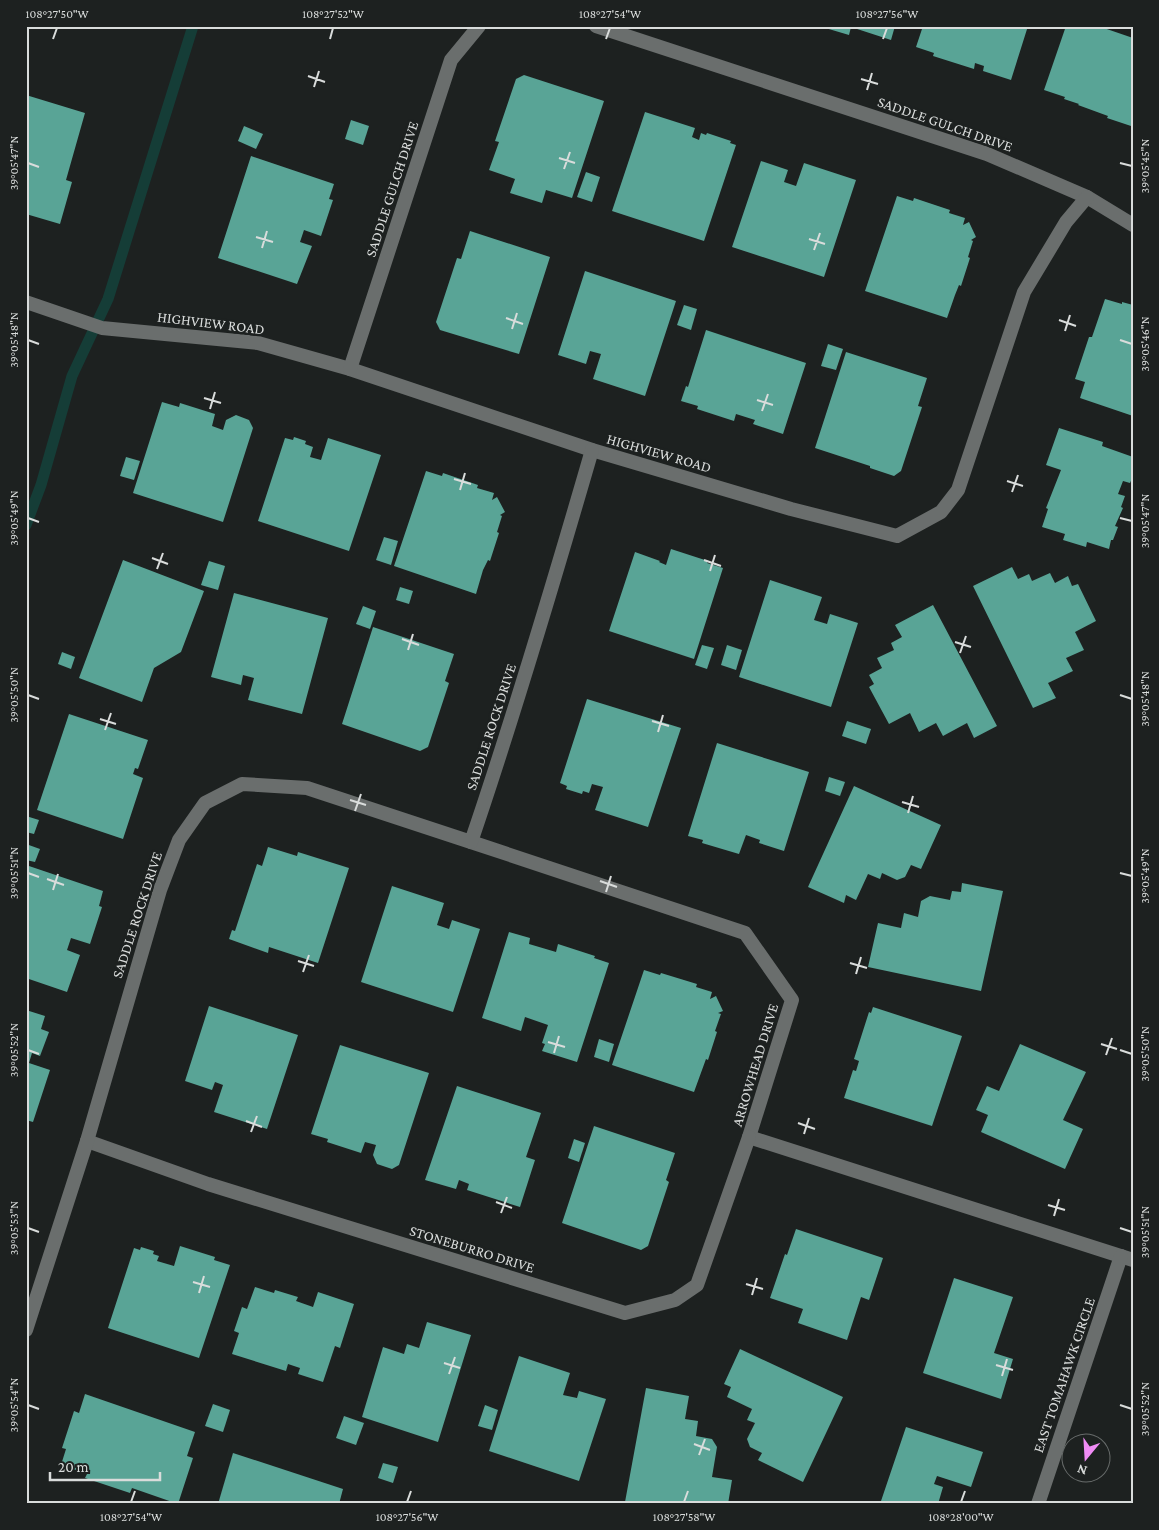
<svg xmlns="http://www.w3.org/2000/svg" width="1159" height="1530" font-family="'Crimson Pro',serif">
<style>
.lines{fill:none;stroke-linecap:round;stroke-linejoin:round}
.stream{stroke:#153d37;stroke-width:11}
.building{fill:#59a496}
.minor{stroke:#6a6e6d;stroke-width:14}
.ticks{fill:none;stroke:#d9dcdb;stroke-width:2}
.labels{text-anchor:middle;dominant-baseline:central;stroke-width:5;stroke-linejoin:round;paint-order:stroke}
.street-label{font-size:15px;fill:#d9dcdb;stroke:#1d2120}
.neatline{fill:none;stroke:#d9dcdb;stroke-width:2}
.ticks-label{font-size:12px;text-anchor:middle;fill:#d9dcdb}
</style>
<rect width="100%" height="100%" fill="#1d2120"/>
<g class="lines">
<polyline class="stream" points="26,525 41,485 72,376 108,299 193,26"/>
</g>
<g class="building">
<polygon points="849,26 895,26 891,40 851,27 849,35 822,27"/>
<polygon points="923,26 1028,26 1011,80 983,71 984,66 975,63 974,69 933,56 934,53 916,47"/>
<polygon points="1066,26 1098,26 1133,38 1133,122 1131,126 1107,118 1108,116 1078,105 1079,104 1064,99 1065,97 1044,90"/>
<polygon points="524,75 604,101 572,198 546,190 542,203 510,193 515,179 489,170 499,142 495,141 516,79"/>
<polygon points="26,95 85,113 66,180 72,182 60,224 26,214"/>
<polygon points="645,112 695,128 692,137 699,140 701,133 706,135 707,133 731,141 730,143 736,145 704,241 612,211"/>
<polygon points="351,120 369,126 363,145 345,139"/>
<polygon points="244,126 263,134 256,149 238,141"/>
<polygon points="251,156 334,184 329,199 333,200 321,236 304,230 300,242 312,246 297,284 218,258"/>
<polygon points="761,161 788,170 784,182 796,186 804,163 856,180 824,277 732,247"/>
<polygon points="586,172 600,177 592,202 577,197"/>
<polygon points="897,196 913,201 914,198 950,210 949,213 965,218 963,225 969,222 976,237 971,240 973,241 968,257 970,258 961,286 959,285 955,295 947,318 865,291"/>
<polygon points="470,231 550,257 519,354 440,330 436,322 457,258 461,259"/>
<polygon points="585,271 676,301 645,396 593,379 601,354 590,351 586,364 558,355"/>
<polygon points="1105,299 1122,304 1122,302 1133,305 1133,416 1080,398 1085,382 1075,379 1089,337 1092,337"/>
<polygon points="684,305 697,309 691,330 677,325"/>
<polygon points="706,330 806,363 783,434 753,424 755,420 736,414 734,421 697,409 698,406 681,401 686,386 688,387"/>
<polygon points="828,344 843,349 836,370 821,366"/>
<polygon points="846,352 927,378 918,406 922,407 901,471 894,476 870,468 870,466 815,448"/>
<polygon points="162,402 179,407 180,403 215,414 212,426 223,430 226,420 236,415 249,420 253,428 223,522 133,493"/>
<polygon points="1059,428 1103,442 1102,446 1133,457 1133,476 1130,483 1123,481 1118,494 1125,496 1121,507 1123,508 1115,526 1118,527 1113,540 1111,540 1109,549 1087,542 1086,547 1063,540 1065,534 1042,527 1048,509 1046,508 1061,470 1046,465"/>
<polygon points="294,437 306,441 305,444 313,447 310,457 321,460 328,438 381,455 349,551 258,521 285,438 293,440"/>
<polygon points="126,457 140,461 134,480 120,476"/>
<polygon points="426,471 442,476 443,473 478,485 477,488 494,493 492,500 497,497 505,512 500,515 502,516 497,532 499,533 490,561 488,560 483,570 476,594 394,566"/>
<polygon points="384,537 398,541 391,565 376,560"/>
<polygon points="671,549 708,561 707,563 723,568 694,659 609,631 635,552 660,561 659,562 666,565"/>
<polygon points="123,560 204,591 181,652 154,668 142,702 79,678"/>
<polygon points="209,561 225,566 218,590 201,585"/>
<polygon points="1012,567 1018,579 1029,574 1032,581 1050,573 1055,583 1068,576 1072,586 1078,584 1096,621 1075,632 1084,650 1066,658 1073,671 1048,683 1056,698 1033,708 973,586"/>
<polygon points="770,580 822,597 814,620 827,624 830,614 858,623 831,707 739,677"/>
<polygon points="400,587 413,591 409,604 396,600"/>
<polygon points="234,593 328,618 302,714 248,700 254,678 243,675 241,685 211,677"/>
<polygon points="933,605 997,726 974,738 967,723 943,736 936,723 919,732 910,713 889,724 869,687 874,684 869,675 882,668 877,658 894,650 891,643 902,637 895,625"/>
<polygon points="363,606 376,611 370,629 356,624"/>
<polygon points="373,627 454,654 445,681 449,683 428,747 420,751 342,724"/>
<polygon points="702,645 714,648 707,669 695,665"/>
<polygon points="727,645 742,650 736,670 721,665"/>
<polygon points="62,652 75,657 71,669 58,664"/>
<polygon points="587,699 681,728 648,827 595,810 603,787 592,784 589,793 583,791 582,794 566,789 567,786 560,783"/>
<polygon points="69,714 148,740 138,769 135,768 133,774 143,778 123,839 37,810"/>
<polygon points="847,721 871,729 866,744 842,736"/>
<polygon points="717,743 809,772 784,851 759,843 760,840 746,835 739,854 702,843 703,840 688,836"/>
<polygon points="829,777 845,782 840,796 825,791"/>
<polygon points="854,786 941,825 921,869 911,865 905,877 897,880 882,873 880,879 868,874 856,900 846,895 844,903 808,887"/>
<polygon points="26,816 39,820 34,834 26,832"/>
<polygon points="26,844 40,849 35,862 26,860"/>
<polygon points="268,847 297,856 298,852 349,868 318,963 269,947 268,953 229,939 232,930 235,931 257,864 262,866"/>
<polygon points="26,865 103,891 99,906 102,907 90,944 71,938 67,950 80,955 67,992 26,978"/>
<polygon points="962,883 1003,891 981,991 868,967 878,923 901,928 904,913 918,917 921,901 930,896 950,900 952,891 961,892"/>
<polygon points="392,886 444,903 437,925 449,929 452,920 480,929 453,1012 361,982"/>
<polygon points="509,932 530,938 529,944 556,952 558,944 595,956 594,958 609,963 577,1062 542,1051 545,1044 542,1043 548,1025 525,1017 521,1031 482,1018"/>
<polygon points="644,970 660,975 661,973 697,984 696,987 712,992 710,999 716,996 723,1011 718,1013 721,1014 715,1031 717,1032 708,1060 706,1059 694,1092 612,1065"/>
<polygon points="209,1006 298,1035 267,1129 214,1112 223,1085 215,1082 212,1090 185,1081"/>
<polygon points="873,1007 962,1036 932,1126 844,1098 853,1070 856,1071 859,1061 854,1059 869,1012 871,1013"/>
<polygon points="26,1010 45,1016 41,1029 49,1032 40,1056 32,1053 29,1063 50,1070 33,1122 26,1120"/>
<polygon points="599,1039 614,1044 609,1062 594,1057"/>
<polygon points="1020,1044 1086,1072 1063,1120 1083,1129 1065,1169 981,1132 988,1115 976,1110 987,1086 999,1091"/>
<polygon points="340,1045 429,1073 399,1165 392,1169 377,1164 373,1155 376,1145 365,1142 361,1153 327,1142 328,1139 311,1134"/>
<polygon points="457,1086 541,1113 526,1157 535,1160 520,1207 467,1190 469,1184 459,1180 456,1189 425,1180"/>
<polygon points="594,1126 675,1153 666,1180 669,1182 648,1246 641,1250 562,1223"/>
<polygon points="574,1139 585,1143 579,1162 568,1158"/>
<polygon points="796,1229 883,1258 869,1300 861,1297 847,1340 798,1323 803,1309 770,1298 785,1254 787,1255"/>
<polygon points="180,1246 215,1257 214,1260 230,1265 199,1358 108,1328 134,1248 140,1250 141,1247 154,1251 153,1254 159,1256 157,1261 174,1266"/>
<polygon points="954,1278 1013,1297 994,1353 1013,1359 1001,1399 923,1373"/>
<polygon points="255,1287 274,1293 275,1290 298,1297 296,1301 313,1307 318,1292 354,1304 340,1348 335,1346 323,1382 298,1374 300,1368 288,1364 286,1371 232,1354 239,1333 234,1331 242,1307 247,1309"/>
<polygon points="427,1322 471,1335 438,1442 362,1417 383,1347 404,1354 407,1344 419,1348"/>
<polygon points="740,1349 843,1397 803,1482 758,1460 762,1453 750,1447 747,1439 755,1423 747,1420 752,1409 727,1397 731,1387 724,1384"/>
<polygon points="519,1356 570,1373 563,1395 577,1398 579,1391 606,1399 579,1481 489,1451"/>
<polygon points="646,1388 689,1396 685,1419 698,1421 696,1436 712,1439 717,1447 712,1477 732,1480 728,1504 633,1504 625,1502"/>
<polygon points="85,1394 195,1432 187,1456 193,1458 178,1504 132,1488 130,1493 85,1478 87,1474 61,1465 66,1449 62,1448 74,1411 79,1413"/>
<polygon points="213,1404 230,1410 223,1432 205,1426"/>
<polygon points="485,1405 498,1410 492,1430 478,1426"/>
<polygon points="344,1416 364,1423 356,1445 336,1438"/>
<polygon points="906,1427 983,1452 971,1487 937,1476 934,1484 943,1487 938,1504 880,1504"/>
<polygon points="233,1453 343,1489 339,1504 218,1504"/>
<polygon points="383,1463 398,1467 393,1483 378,1478"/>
</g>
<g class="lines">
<g class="minor">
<polyline points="596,26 987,154 1087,197 1133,225"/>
<polyline points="26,302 102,328 258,343 350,369 592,450 791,509 897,536 941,512 958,490 1024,292 1066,222 1087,197"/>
<polyline points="350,369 451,60 479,26"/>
<polyline points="471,842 745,933 792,1000 749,1137 1133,1260"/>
<polyline points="87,1141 208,1184 625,1313 675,1300 697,1285 749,1137"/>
<path d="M 26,1330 L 87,1141 L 160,890 L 179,840 L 205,803 L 242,784 L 307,788 L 471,842 C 515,713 554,581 592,450"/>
<polyline points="1038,1504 1121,1256"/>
</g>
</g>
<path class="ticks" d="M 53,39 L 57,28M 330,39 L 333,28M 606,39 L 610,28M 883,39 L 887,28M 308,76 L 325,82M 861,79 L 878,84M 314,87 L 319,71M 867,90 L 872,73M 559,158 L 575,163M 28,163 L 39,167M 1120,163 L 1132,166M 564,169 L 570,152M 256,237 L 273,242M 809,239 L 825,244M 262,248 L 267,231M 814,250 L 820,233M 506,318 L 523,324M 1059,320 L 1076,326M 512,329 L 517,313M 1065,331 L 1070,315M 28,340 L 39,344M 1120,340 L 1132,344M 204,398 L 221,403M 757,400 L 773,405M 210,409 L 215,392M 762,411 L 768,394M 454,479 L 471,484M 1007,481 L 1023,486M 460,490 L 465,473M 1012,492 L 1018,475M 28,518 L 39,522M 1120,518 L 1132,521M 152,558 L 168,564M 704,560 L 721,566M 157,569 L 163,553M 710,571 L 715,555M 402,639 L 419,645M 955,642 L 971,647M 408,650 L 413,634M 960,653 L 966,636M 28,695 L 39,699M 1120,695 L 1132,699M 100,719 L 116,724M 652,721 L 669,726M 105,730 L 111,713M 658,732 L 663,715M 350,800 L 366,805M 902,802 L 919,807M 355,811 L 361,794M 908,813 L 913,796M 28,873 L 39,877M 1120,873 L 1132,876M 47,879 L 64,885M 600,881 L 617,887M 53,890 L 58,874M 606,892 L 611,876M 298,961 L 314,966M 850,963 L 867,968M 303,972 L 309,955M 856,974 L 861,957M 548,1042 L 565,1047M 1101,1044 L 1117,1049M 28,1050 L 39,1054M 1120,1050 L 1132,1054M 554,1053 L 559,1036M 1106,1055 L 1112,1038M 246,1121 L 262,1127M 798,1123 L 815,1129M 251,1132 L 257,1116M 804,1134 L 809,1118M 496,1202 L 512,1208M 1048,1205 L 1065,1210M 501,1213 L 507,1197M 1054,1216 L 1059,1199M 28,1228 L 39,1232M 1120,1228 L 1132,1232M 193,1282 L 210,1287M 746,1284 L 763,1289M 199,1293 L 204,1276M 752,1295 L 757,1278M 444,1363 L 460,1368M 996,1365 L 1013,1370M 449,1374 L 455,1357M 1002,1376 L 1007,1359M 28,1405 L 39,1409M 1120,1405 L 1132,1409M 694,1444 L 710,1450M 699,1455 L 705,1439M 131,1502 L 135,1491M 407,1502 L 411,1491M 684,1502 L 688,1491M 961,1502 L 965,1491"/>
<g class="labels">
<g class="street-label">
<text transform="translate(945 124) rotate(19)">SADDLE GULCH DRIVE</text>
<text transform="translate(392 189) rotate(-72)">SADDLE GULCH DRIVE</text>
<text transform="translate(211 323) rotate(7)">HIGHVIEW ROAD</text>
<text transform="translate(659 453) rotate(16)">HIGHVIEW ROAD</text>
<text transform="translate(491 727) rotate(-72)">SADDLE ROCK DRIVE</text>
<text transform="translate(137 915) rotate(-72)">SADDLE ROCK DRIVE</text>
<text transform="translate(755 1065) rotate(-73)">ARROWHEAD DRIVE</text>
<text transform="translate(472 1249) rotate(17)">STONEBURRO DRIVE</text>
<text transform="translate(1064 1375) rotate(-71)">EAST TOMAHAWK CIRCLE</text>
</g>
</g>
<rect width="1159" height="1530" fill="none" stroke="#1d2120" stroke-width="55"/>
<g transform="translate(1086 1458) rotate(198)"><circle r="24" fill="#1d2120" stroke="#686c6b"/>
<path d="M0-4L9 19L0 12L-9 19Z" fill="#f08bf5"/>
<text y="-8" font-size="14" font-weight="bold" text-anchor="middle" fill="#d9dcdb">N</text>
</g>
<path d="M50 1472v8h110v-8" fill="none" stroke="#d9dcdb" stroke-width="2.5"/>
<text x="58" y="1472" font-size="15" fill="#d9dcdb" stroke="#1d2120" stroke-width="4" paint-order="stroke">20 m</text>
<rect x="28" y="28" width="1104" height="1474" class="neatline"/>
<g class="ticks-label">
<text x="57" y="18">108°27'50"W</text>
<text x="333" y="18">108°27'52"W</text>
<text x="610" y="18">108°27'54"W</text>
<text x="887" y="18">108°27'56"W</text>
<text transform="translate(14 163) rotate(-90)" y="4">39°05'47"N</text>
<text transform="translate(1145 166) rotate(-90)" y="4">39°05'45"N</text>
<text transform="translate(14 340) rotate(-90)" y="4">39°05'48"N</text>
<text transform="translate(1145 344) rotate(-90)" y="4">39°05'46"N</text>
<text transform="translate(14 518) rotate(-90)" y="4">39°05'49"N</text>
<text transform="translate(1145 521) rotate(-90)" y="4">39°05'47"N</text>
<text transform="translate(14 695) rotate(-90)" y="4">39°05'50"N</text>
<text transform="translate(1145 699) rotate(-90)" y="4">39°05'48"N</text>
<text transform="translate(14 873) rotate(-90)" y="4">39°05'51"N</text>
<text transform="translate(1145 876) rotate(-90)" y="4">39°05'49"N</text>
<text transform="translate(14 1050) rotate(-90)" y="4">39°05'52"N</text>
<text transform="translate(1145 1054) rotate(-90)" y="4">39°05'50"N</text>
<text transform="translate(14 1228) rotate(-90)" y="4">39°05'53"N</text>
<text transform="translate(1145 1232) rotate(-90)" y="4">39°05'51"N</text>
<text transform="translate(14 1405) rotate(-90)" y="4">39°05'54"N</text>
<text transform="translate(1145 1409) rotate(-90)" y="4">39°05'52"N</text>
<text x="131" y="1521">108°27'54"W</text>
<text x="407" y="1521">108°27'56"W</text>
<text x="684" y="1521">108°27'58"W</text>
<text x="961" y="1521">108°28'00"W</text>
</g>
</svg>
